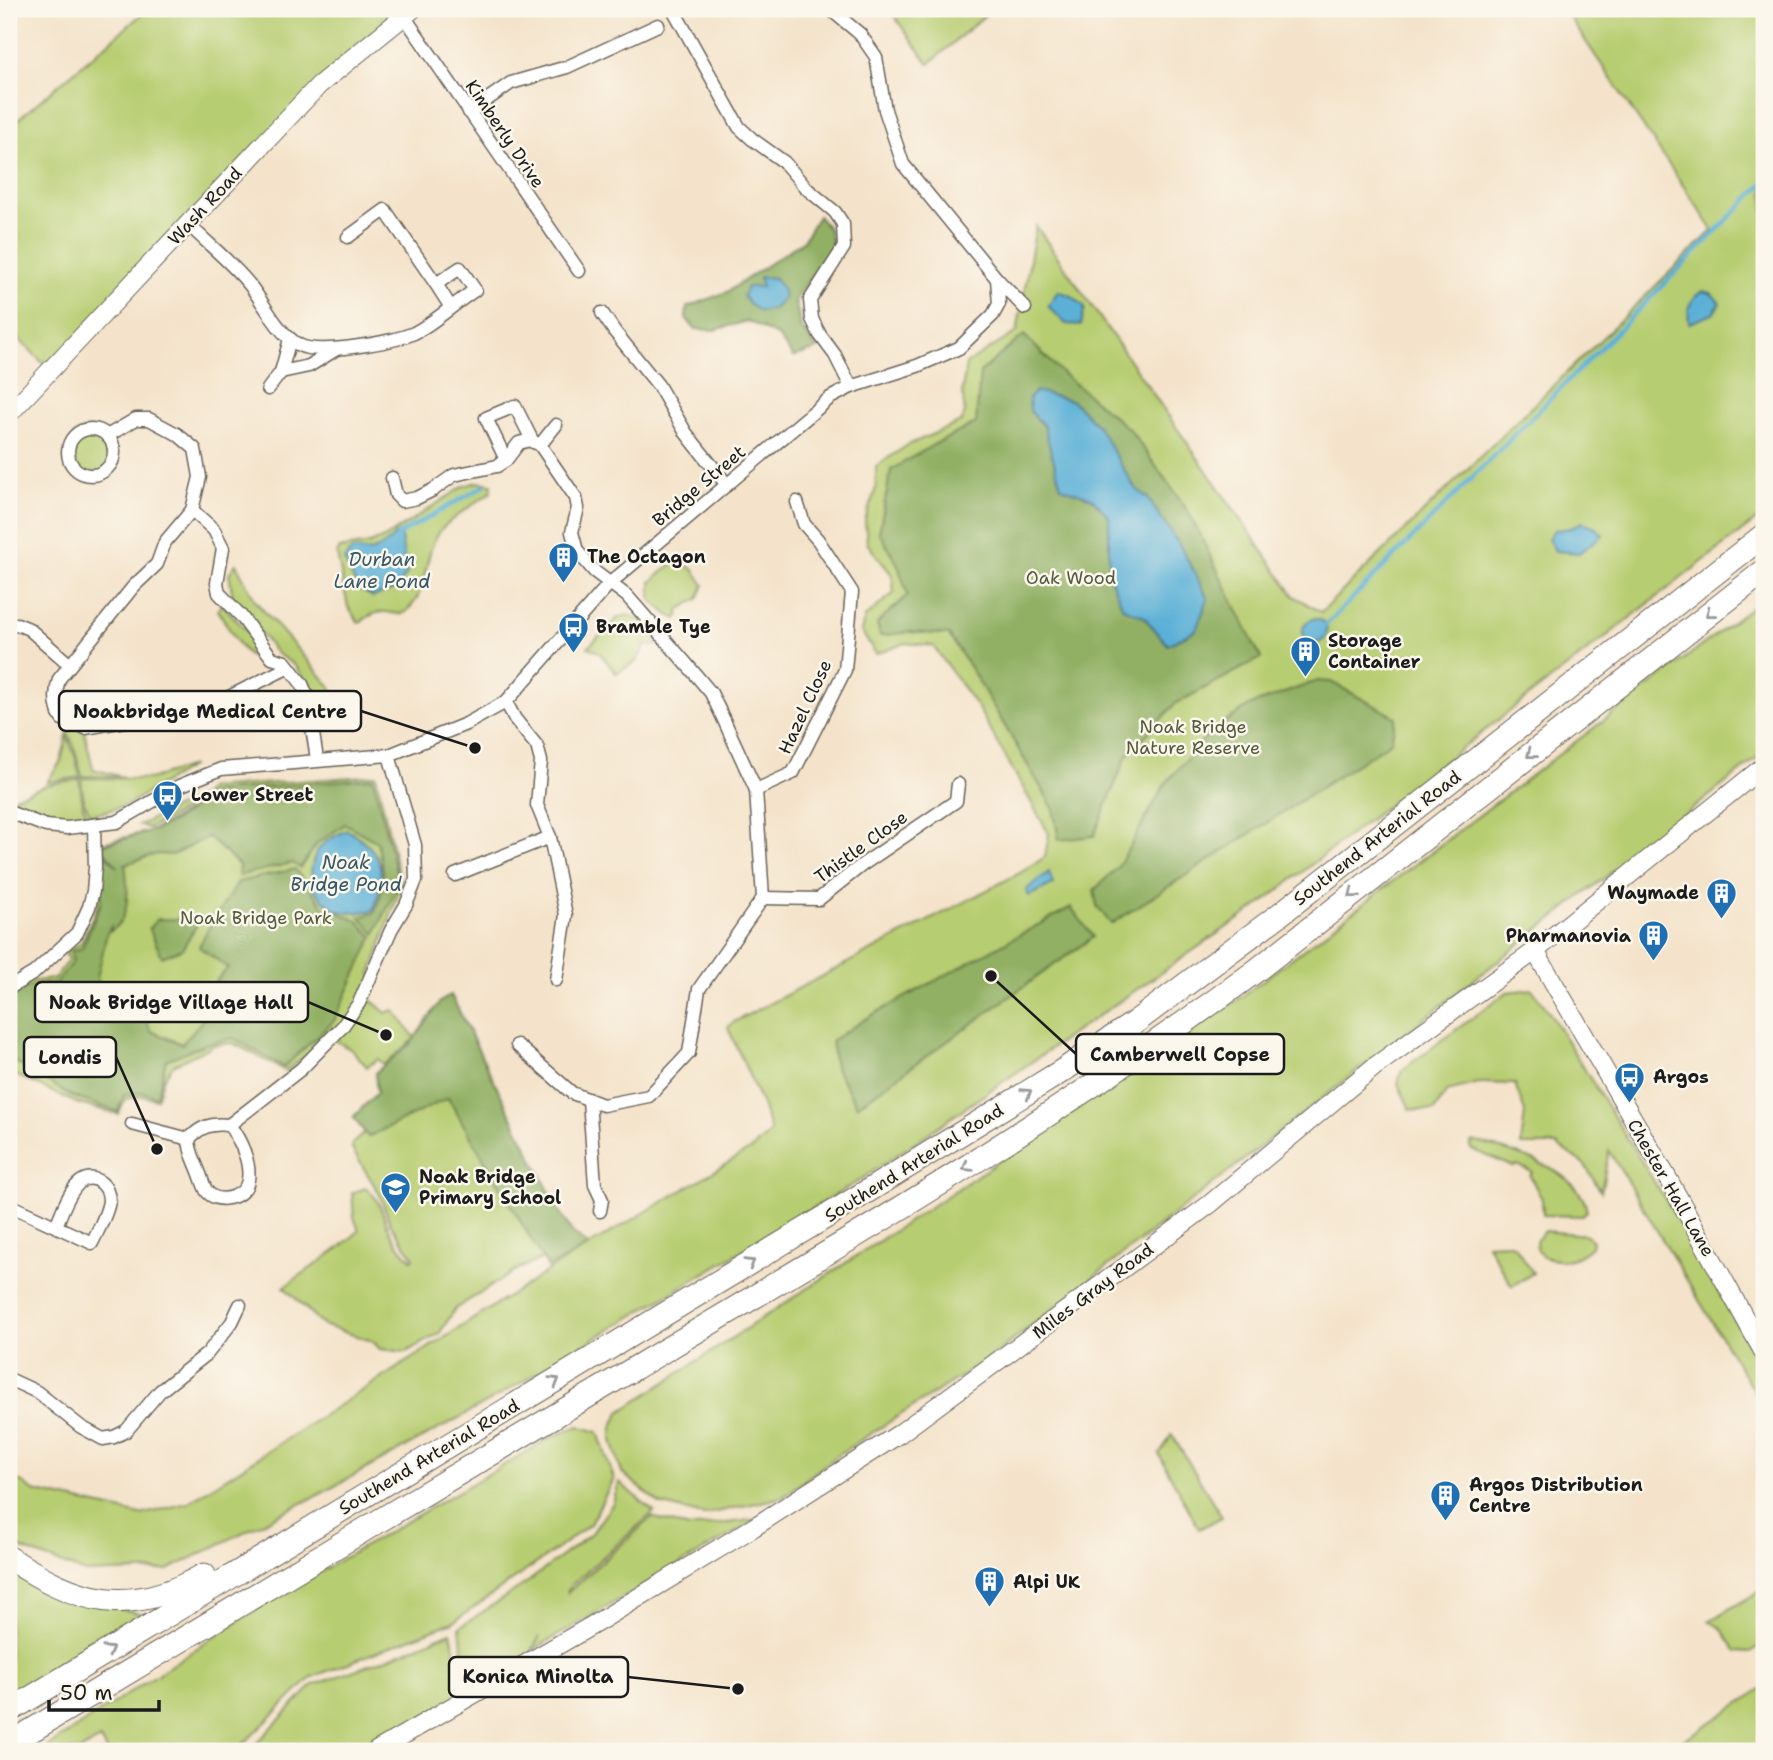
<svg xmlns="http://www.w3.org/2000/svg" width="1773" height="1760" font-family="'Shantell Sans',sans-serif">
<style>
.green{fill:#b7cd71;stroke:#6a7446;stroke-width:2}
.forest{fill:#91b063;stroke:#566640;stroke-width:2}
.water{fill:#5bb0d7;stroke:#3c667a;stroke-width:2}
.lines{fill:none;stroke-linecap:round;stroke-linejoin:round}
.stream{stroke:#5bb0d7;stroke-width:4.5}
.street-tunnel{stroke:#c9bba7;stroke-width:12;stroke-dasharray:12 6;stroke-linecap:butt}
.street-casing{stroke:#686259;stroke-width:15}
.secondary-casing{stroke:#686259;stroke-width:20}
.highway-casing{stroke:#686259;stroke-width:25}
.street{stroke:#fff;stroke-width:12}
.secondary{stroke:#fff;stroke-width:18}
.highway{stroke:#fff;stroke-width:23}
.oneway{stroke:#999}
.labels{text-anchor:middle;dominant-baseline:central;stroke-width:5;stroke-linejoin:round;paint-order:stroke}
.street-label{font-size:18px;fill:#1c1c1c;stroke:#fbf7ec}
.poi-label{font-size:18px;font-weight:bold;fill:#1c1c1c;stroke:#fbf7ec;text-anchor:start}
.park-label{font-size:18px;fill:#525a3a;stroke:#fbf7ec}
.water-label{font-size:19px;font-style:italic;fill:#355767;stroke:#fbf7ec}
.leader{fill:none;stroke:#1c1c1c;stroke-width:2.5}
.callout-dot{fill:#1c1c1c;stroke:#fbf7ec;stroke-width:2.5}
.callout{fill:#fbf7ec;stroke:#1c1c1c;stroke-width:2.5}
.callout-label{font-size:19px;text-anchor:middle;font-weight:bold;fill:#1c1c1c}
</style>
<rect width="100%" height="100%" fill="#fbf7ec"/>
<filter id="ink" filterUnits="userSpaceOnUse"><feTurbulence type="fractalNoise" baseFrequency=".0143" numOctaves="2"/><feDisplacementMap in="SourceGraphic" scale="14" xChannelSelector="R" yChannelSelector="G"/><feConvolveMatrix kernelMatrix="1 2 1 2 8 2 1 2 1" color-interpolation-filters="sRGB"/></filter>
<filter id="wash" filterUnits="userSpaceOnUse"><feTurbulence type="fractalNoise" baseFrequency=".00686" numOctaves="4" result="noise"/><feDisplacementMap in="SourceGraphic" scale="28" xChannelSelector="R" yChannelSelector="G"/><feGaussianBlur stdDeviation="1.57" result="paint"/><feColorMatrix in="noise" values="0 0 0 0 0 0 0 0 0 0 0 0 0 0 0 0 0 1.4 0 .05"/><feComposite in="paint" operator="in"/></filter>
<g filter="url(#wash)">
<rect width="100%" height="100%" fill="#f4e3ca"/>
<g class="green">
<polygon points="148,9 387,9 394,16 48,368 9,329 9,127"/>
<polygon points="889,9 992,9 929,64"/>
<polygon points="1564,9 1764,9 1764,514 1262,903 859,1181 490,1401 322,1493 168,1570 86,1573 20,1548 9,1540 9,1474 34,1491 141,1515 187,1503 573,1255 753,1148 771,1132 761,1102 728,1028 732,1023 1020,873 1045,857 1049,834 978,708 933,646 906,643 876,654 861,631 865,617 894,593 892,575 867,543 865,520 876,488 876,466 908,445 961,422 965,413 962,391 966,364 1017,332 1036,226 1294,596 1321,612 1713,230"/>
<circle cx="91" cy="452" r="23"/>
<path d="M 477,482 L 492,484 L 491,492 C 479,501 447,521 440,531 C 422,555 430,589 408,610 C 400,618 392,611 383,612 C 374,612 366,618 359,623 L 348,607 L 337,554 L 339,549 L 370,544 L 386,537 L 464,486 Z"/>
<polygon points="680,561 694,570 704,585 698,599 680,609 677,619 670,616 651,600 651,582 669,566"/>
<polygon points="236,564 256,602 331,687 339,706 328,726 316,710 309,685 294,665 276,653 233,598 229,573"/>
<polygon points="1764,598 1764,753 994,1355 836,1456 783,1497 703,1515 660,1504 622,1473 612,1440 612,1427 620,1412 926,1210 1232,1004"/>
<path d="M 222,604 L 246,630 L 269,665 C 243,661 231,631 218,610 Z"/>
<polygon points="627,615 638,618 657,640 656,646 646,645 636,662 616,673 599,652 588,647 618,618"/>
<polygon points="60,717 84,730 93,769 123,777 82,776 74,746"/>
<polygon points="67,736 75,756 80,777 47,782 61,761"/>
<polygon points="192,766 125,806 91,815 84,802 81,778 149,779"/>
<polygon points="376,775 401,885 371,974 378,983 370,999 386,1013 394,1010 415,1038 384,1065 378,1059 367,1067 353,1051 330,1037 286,1071 233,1043 214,1045 173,1065 164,1078 157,1099 142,1096 126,1099 118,1114 79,1104 9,1072 9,994 27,982 54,979 69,959 64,952 81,943 97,906 98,844 153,830 192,809 209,788"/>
<polygon points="79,779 83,806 87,815 45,817 35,811 9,807 9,799 46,785"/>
<polygon points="199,797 190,807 149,828 139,825"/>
<polygon points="1532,989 1549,1012 1673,1212 1764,1372 1764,1408 1609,1151 1601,1192 1585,1165 1557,1145 1521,1145 1525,1112 1515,1084 1479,1083 1447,1091 1434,1111 1410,1109 1398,1084 1402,1070 1507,992"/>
<path d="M 432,1070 L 563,1251 L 520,1268 L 455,1309 L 439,1334 L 406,1352 L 380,1349 L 372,1341 L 323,1325 L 284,1287 L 338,1249 L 359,1231 L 354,1217 L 352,1193 L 366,1188 C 380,1199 381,1211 388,1227 C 393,1239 402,1251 412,1260 L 414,1258 L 390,1223 L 379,1193 L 352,1149 L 352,1144 Z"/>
<path d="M 1471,1142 L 1481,1143 C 1515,1153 1580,1169 1587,1211 L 1583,1216 L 1543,1215 L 1542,1199 L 1530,1176 L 1532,1172 L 1517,1165 L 1514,1167 L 1471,1149 Z"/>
<path d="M 1544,1231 L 1587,1235 L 1592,1241 L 1591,1247 C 1576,1261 1562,1263 1543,1257 L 1537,1249 L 1536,1241 Z"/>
<polygon points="1508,1243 1515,1246 1533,1273 1512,1286 1487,1244"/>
<polygon points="578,1426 598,1432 614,1479 590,1524 557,1549 453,1622 312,1677 236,1751 107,1751 100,1739 80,1751 41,1751 253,1611 552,1437"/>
<polygon points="1172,1435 1222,1517 1199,1529 1159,1454"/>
<polygon points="619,1482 654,1512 570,1586 567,1593 652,1517 689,1528 758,1519 533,1650 540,1636 530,1653 472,1686 467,1683 460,1627 529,1581 592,1533 613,1503"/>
<polygon points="9,1571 42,1592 162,1618 9,1699"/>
<polygon points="1762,1590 1764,1590 1764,1643 1750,1652 1736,1651 1721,1628 1709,1621"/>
<polygon points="451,1632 464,1694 363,1751 249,1751 313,1685 391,1657"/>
<polygon points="1764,1687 1764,1751 1667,1751"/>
</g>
<g class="forest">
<polygon points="818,216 829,229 833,247 795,300 801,328 818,349 793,357 779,337 748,321 715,330 695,329 686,318 687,307 727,292 803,241"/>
<polygon points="1024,335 1061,372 1130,430 1188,511 1261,658 1175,704 1126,757 1094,836 1059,840 1053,808 976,677 949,635 910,632 880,636 877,623 908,595 897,563 879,532 891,470 931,446 976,423 980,372"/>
<polygon points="1317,681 1331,682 1396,717 1391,742 1111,924 1097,906 1094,890 1118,867 1165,784 1211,731 1251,705"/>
<path d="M 373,778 L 399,884 L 375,934 L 360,917 L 374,913 C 387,885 384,871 377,842 L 345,824 L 317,844 L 300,868 L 292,863 L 238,876 L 239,865 L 208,837 L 173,855 L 157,854 L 125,864 C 128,885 132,918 111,931 L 111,927 L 107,933 L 97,978 L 114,1022 L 146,1020 L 151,1031 L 182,1044 L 225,994 L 210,987 L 228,968 L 199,947 C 209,923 225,904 238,882 L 295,869 L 325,908 L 357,920 L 373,937 L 334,1021 L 284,1067 L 233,1038 L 206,1044 L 166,1060 L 157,1097 L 143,1092 L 124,1095 L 118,1112 L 71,1096 L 9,1058 L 9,999 L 26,987 L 56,983 L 73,961 L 71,952 L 82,948 L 101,903 L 102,852 L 118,867 L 101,848 L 105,844 C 147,834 181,825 211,792 Z"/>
<polygon points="1071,907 1093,937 857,1106 835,1067 831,1041 872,1015"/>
<polygon points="158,919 200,920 182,949 162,957 149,928"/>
<polygon points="451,995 559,1211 572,1232 589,1246 548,1268 448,1098 368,1137 353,1117 377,1093 375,1073 411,1043 440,1002"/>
</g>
<g class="water">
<polygon points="759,277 775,278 782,288 784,297 775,308 761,312 750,305 743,296 747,287 762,287"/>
<polygon points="1058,291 1072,296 1085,307 1081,325 1066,324 1048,306"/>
<path d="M 1703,291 L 1711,293 L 1720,303 L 1713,314 L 1689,323 C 1687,307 1689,300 1703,291 Z"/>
<polygon points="1036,391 1073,401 1098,426 1135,488 1147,497 1182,549 1208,599 1196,630 1168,645 1143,616 1123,608 1109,575 1109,517 1092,498 1061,487 1044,426 1030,411 1029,398"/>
<polygon points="1582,522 1594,526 1603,535 1579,553 1555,551 1548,539 1554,530 1571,528"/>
<path d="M 396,534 L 401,537 L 407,574 L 396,589 L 373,597 L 358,589 L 344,560 C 354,542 359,554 373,551 C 382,548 389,541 396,534 Z"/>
<circle cx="1315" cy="631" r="12"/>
<path d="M 347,830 C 385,851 386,872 374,910 C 339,917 332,912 311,885 C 310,853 318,843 347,830 Z"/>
<polygon points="1049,872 1053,884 1029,896 1026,890"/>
</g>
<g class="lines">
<g class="stream">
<polyline points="398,535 484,486"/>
<polyline points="1326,625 1764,183"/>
</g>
</g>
</g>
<g filter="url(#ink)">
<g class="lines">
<polyline class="street-tunnel" points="175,712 209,707"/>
<defs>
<g id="street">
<polyline points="673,9 739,127 752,139 784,162 806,188 835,212 843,224 844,247 810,300 812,319 820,335 835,355 851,387"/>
<polyline points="404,16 579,271"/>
<polyline points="469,112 511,83 567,67 658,25"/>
<path d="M 188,224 C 208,244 231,262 249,284 C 265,304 277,333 299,345 C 318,356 394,342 414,333 C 434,323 455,303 475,290 L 460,268 L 436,284 L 450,306"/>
<polyline points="348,237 385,210 436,284"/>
<polyline points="997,279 1025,308"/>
<polyline points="602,313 615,332 658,385 686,433 727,485"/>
<polyline points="290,339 281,372 309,366 335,350"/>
<polyline points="268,389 281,372"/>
<circle cx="91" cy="452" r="23"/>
<polyline points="107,436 136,419 149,419 177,434 195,449 200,477 192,510"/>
<polyline points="540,445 556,425"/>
<polyline points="506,460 486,418 515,406 533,442"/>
<polyline points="392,478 396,495 402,501 417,498 433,490 454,475 497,466 506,460 519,443 530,440 540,445 576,498 578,508 572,532 577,551 595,572 627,596 690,668 711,693 723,718 756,790 763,898 699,989 689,1053 649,1096 603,1105 572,1093 517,1045"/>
<polyline points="9,628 17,624 29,629 69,664"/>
<polyline points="209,707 289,667"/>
<polyline points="59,714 85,728 175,712"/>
<path d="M 62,719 C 55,707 55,692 59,679 L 133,587 L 157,564 L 165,542 L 192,510 L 214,530 L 223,548 L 217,583 L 219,593 L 241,616 L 272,658 L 285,662 L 302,684 L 307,696 L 317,759"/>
<polyline points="756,790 793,773 845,670 852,592 818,540 804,524 797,502"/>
<polyline points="9,812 46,826 67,828 117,822 179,786 221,769 389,755 466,724 506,702 609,584 830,398 851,387 917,366 959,348 993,315 999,304 997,279 903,164 885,110 876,57 860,34 830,9"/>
<polyline points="550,837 566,915 556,980"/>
<polyline points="455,875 550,837 537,805 541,761 537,746 515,719 506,702"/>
<polyline points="763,898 819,899 862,865 956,801 958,784"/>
<polyline points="9,988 34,973 77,933 89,907 93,891 95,867 94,826"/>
<polyline points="589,1100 595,1185 602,1200 600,1211"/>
<polyline points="132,1124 189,1139"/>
<path d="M 229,1125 C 240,1139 251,1162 248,1180 C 246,1198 216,1206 206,1190 C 203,1184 201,1176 198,1169 C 194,1159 189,1150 189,1139 C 201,1126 212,1123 229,1125 L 301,1069 L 342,1027 L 359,1003 L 391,930 L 406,905 L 416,880 L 415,845 L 389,755"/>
<path d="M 9,1205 L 92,1243 C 98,1230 107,1215 109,1201 C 109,1194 106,1186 100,1182 C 76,1166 63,1210 56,1226"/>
<polyline points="9,1379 37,1392 81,1427 103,1439 114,1437 126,1431 160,1391 207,1354 232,1322 240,1305"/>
</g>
<g id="secondary">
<polyline points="9,414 319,85 413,9"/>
<polyline points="1535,951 1667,1177 1764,1353"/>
<polyline points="376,1751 603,1619 754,1527 899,1434 1210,1204 1374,1067 1535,951 1764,766"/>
</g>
<g id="highway">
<path d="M 9,1558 C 78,1603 129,1618 204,1575"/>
<polyline points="9,1711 837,1210 1062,1071 1134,1023 1279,915 1764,535"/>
<path d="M 9,1744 C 217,1617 426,1493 635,1368 C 847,1242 1058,1117 1257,970 L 1764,571"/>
</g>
</defs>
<use href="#street" class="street-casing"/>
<use href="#secondary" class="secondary-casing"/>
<use href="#highway" class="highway-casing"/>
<use href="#street" class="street"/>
<use href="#secondary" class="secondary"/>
<use href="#highway" class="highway"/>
</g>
<defs><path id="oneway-chevron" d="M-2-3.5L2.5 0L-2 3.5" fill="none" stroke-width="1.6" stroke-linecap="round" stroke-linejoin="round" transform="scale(1.75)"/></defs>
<g class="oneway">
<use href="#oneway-chevron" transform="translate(1710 613) rotate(142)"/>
<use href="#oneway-chevron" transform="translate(1531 754) rotate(142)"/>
<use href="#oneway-chevron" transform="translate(1353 894) rotate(142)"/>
<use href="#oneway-chevron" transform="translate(1027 1093) rotate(-32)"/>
<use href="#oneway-chevron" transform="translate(967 1167) rotate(148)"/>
<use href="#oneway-chevron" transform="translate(750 1263) rotate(-31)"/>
<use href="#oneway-chevron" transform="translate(555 1381) rotate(-31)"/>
<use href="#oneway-chevron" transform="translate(109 1650) rotate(-31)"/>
</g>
</g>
<defs>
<symbol id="building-pin" viewBox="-11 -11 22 30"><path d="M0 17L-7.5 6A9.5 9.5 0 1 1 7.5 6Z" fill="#1f6fb2" stroke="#fbf7ec"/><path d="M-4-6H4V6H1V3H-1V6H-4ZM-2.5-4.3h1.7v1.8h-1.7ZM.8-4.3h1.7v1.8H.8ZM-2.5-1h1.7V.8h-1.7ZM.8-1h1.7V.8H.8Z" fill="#fff"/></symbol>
<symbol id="bus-pin" viewBox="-11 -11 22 30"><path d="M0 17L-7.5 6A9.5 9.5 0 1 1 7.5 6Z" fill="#1f6fb2" stroke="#fbf7ec"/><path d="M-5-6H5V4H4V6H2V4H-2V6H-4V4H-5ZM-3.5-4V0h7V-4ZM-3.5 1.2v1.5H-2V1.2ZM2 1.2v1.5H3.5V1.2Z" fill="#fff"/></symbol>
<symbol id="school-pin" viewBox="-11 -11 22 30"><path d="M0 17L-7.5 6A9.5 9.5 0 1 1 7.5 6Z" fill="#1f6fb2" stroke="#fbf7ec"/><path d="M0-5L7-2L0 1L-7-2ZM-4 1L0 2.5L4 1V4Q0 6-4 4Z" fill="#fff"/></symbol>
</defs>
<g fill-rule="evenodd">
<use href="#building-pin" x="546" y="540" width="35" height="47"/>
<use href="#bus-pin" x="556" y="610" width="35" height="47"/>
<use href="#building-pin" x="1288" y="634" width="35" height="47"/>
<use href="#bus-pin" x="150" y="778" width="35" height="47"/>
<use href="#building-pin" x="1704" y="876" width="35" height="47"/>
<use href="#building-pin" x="1636" y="918" width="35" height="47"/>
<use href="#bus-pin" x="1612" y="1060" width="35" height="47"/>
<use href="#school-pin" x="378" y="1170" width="35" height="47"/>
<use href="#building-pin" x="1428" y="1478" width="35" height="47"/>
<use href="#building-pin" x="972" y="1564" width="35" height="47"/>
</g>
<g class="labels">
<g class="street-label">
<text transform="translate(505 134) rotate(56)">Kimberly Drive</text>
<text transform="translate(205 206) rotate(-47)">Wash Road</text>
<text transform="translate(699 486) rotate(-40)">Bridge Street</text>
<text transform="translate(805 707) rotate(-65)">Hazel Close</text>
<text transform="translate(1377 838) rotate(-38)">Southend Arterial Road</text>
<text transform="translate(861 847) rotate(-36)">Thistle Close</text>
<text transform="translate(914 1163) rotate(-32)">Southend Arterial Road</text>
<text transform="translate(1671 1188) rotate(60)">Chester Hall Lane</text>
<text transform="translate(1093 1291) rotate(-37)">Miles Gray Road</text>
<text transform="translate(429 1457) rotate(-31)">Southend Arterial Road</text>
</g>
<g class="poi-label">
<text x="587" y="557">The Octagon</text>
<text x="596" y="627">Bramble Tye</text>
<text x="1328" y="641">Storage<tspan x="1328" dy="21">Container</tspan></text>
<text x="191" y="795">Lower Street</text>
<text x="1699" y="893" text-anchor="end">Waymade</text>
<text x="1631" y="936" text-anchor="end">Pharmanovia</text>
<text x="1653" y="1077">Argos</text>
<text x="419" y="1177">Noak Bridge<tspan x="419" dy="21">Primary School</tspan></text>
<text x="1469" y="1485">Argos Distribution<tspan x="1469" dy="21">Centre</tspan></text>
<text x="1013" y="1582">Alpi UK</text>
</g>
<g class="park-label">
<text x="1071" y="578">Oak Wood</text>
<text x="1193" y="727">Noak Bridge<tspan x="1193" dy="21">Nature Reserve</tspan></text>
<text x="256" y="918">Noak Bridge Park</text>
</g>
<g class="water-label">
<text x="382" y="559">Durban<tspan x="382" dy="22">Lane Pond</tspan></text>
<text x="346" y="862">Noak<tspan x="346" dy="22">Bridge Pond</tspan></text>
</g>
</g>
<path class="leader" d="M475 748L361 711M386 1035L308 1002M991 976L1076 1054M157 1149L116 1057M738 1689L628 1677"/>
<g class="callout-dot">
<circle cx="475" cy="748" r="7"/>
<circle cx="386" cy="1035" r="7"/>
<circle cx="991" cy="976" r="7"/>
<circle cx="157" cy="1149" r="7"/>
<circle cx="738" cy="1689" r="7"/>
</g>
<g class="callout">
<rect x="59" y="691" width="302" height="40" rx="7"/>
<rect x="35" y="982" width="273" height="40" rx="7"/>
<rect x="1076" y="1034" width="208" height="40" rx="7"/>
<rect x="24" y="1037" width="92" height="40" rx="7"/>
<rect x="449" y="1657" width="179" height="40" rx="7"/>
</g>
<g class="callout-label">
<text x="210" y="718">Noakbridge Medical Centre</text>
<text x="171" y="1009">Noak Bridge Village Hall</text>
<text x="1180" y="1061">Camberwell Copse</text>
<text x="70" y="1064">Londis</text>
<text x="538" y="1683">Konica Minolta</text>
</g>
<rect width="1773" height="1760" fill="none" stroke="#fbf7ec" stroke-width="35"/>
<path d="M49 1700v10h110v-10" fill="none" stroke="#1c1c1c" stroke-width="3.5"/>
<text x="60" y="1700" font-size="21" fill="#1c1c1c" stroke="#fbf7ec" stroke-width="5" paint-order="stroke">50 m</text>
</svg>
